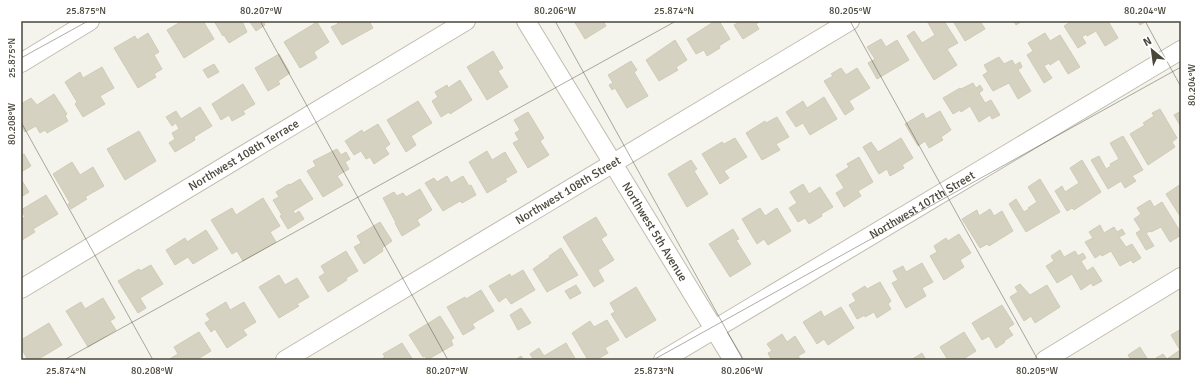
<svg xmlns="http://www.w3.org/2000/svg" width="1202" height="381" font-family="Signika,sans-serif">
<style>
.building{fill:#d6d2c2;stroke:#d1cbb6}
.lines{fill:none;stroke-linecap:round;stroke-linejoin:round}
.minor-casing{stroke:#c0bdaf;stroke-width:20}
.minor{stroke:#fff;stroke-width:18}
.ticks{fill:none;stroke:#49463a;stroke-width:1;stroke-opacity:0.45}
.labels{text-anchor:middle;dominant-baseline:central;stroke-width:3;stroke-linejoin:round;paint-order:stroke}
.street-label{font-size:12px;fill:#49463a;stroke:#fff}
.neatline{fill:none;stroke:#49463a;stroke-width:1.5}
.ticks-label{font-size:10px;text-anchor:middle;fill:#49463a}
</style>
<rect width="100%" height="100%" fill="#f5f4ec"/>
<g class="building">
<polygon points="182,21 203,21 214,39 184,58 167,30"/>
<polygon points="214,21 242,21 247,32 229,43 224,35 223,36"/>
<polygon points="252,21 263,21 265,25 256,31 250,22"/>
<polygon points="336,21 369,21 373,28 342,45 331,27 338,24"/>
<polygon points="574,21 603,21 606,26 585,39"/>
<polygon points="715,21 719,21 730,39 719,46 720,48 707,56 704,50 696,54 687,39"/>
<polygon points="741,21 760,21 756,24 759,29 743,39 734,25"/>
<polygon points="927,21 944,21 958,43 947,49 957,65 934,80 907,36 914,31 922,43 935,35"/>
<polygon points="953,21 980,21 985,29 965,41"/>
<polygon points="1014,21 1022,21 1016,25"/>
<polygon points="1072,21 1108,21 1118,38 1105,46 1096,31 1087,36 1086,34 1082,37 1086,43 1078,48 1064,26"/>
<polygon points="1137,21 1147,21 1140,25"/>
<polygon points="317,22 329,42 314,52 317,58 300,68 284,42"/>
<polygon points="148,33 159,52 154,55 162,69 154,74 156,77 138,88 114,48 135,36 137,40"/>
<polygon points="1045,33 1050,41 1060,35 1080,67 1068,74 1059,59 1050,65 1049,63 1044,66 1052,78 1044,83 1027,55 1033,51 1028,43"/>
<polygon points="881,39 886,47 897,40 909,60 877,79 868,63 875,59 867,47"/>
<polygon points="675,40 687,60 676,67 678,70 659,81 646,60"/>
<polygon points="493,51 503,68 498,71 508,87 487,100 467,67"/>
<polygon points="279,54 290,73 278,81 280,84 268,91 255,68"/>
<polygon points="999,57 1004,64 1012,60 1015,65 1020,62 1022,67 1018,70 1031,91 1018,99 1009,83 993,91 983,75 988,72 984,65"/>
<polygon points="631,61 637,70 634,72 648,96 627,108 615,88 612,90 609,85 613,83 608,75"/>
<polygon points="214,64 219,72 208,78 203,70"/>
<polygon points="102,67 114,88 100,96 105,104 83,117 75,104 77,102 65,82 80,72 83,78"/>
<polygon points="841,68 846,75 857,68 870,88 849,101 854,109 845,115 824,81 833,76 831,74"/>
<polygon points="460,80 472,100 450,114 449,112 441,117 432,101 438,97 435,92 447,85 448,88"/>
<polygon points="973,83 976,88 980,85 983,90 979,93 985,103 991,100 1000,115 992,119 990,115 979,122 970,106 961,112 960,110 953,114 943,98 960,88 961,89"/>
<polygon points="243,84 255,104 243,111 245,114 232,121 229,115 221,120 212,104"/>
<polygon points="54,94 67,114 65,116 68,121 47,133 45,130 40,133 36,126 25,132 21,125 21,104 31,98 37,105"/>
<polygon points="824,97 837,119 810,135 803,123 796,127 786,112 803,101 807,108"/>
<polygon points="418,101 432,123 411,136 416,145 406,152 387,120"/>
<polygon points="200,107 212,126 194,137 195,140 175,152 169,143 175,139 172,133 179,129 176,123 172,126 166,117 176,111 181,119"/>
<polygon points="1160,109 1177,138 1172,142 1175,147 1148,165 1130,134 1145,125 1143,123 1154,116 1152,113"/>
<polygon points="940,111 951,130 941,137 943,140 929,148 925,141 918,146 905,124 923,113 926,119"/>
<polygon points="1181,111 1181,127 1174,115"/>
<polygon points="528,112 544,138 540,141 549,155 528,168 513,143 519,140 515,133 520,130 514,120"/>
<polygon points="777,117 789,137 776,144 780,150 762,160 746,133 765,121 766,123"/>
<polygon points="378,124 390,144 385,148 389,154 374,164 370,157 366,159 361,151 354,155 345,141 362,130 363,133"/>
<polygon points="139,131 156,161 125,180 107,149"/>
<polygon points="1123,136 1143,170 1132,176 1136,181 1125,188 1121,181 1108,189 1091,160 1099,156 1106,169 1111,166 1110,164 1119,159 1110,143"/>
<polygon points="735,138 747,157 724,171 729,178 720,184 702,154 722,142 724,144"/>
<polygon points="901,138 913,158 902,165 904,168 890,176 887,169 879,174 863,147 871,142 878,152"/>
<polygon points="337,149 341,155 346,152 350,159 345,162 349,169 337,176 343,185 323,197 307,171 316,166 313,161"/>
<polygon points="487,151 492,160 505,152 517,172 505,179 507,181 487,193 469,162"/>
<polygon points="24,154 31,166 21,172 21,156"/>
<polygon points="859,157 873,182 858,191 861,196 844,207 836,193 844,188 836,175 849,167 847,164"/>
<polygon points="691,160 697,169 694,171 708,194 687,207 668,174"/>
<polygon points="1082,160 1101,192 1074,210 1072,208 1067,211 1055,191 1062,186 1065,192 1079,183 1070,168"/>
<polygon points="72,162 80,175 93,167 104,186 85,197 87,199 71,209 68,204 70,203 53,174"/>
<polygon points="447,176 451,183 463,176 469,186 471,185 476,195 462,203 460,201 443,211 425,183 434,178 437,182"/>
<polygon points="300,179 313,199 293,211 295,214 299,211 304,219 288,229 280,216 282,215 273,200 279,197 276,192 289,184 290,185"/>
<polygon points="1040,179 1060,212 1026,232 1009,204 1016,199 1024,212 1029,209 1028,208 1037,202 1028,187"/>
<polygon points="21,181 22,181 29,192 21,197"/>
<polygon points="803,184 809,194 820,187 833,207 821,214 822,216 809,224 805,218 798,222 789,208 797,203 790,192"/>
<polygon points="1181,184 1181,216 1180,216 1166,194"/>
<polygon points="420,189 432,210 417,220 420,225 402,236 395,223 396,223 383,198 394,192 397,196 403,193 406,197"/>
<polygon points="46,195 58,214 33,229 35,232 22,240 21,219 25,217 21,210"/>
<polygon points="263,198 280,226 270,232 276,242 243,261 237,251 232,254 211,220 232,208 236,215"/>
<polygon points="1150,200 1154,207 1162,202 1181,233 1181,235 1170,242 1161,227 1151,232 1150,231 1146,233 1154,246 1146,250 1136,233 1141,230 1134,219 1141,214 1137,208"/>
<polygon points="760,208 765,216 777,208 791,231 768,245 764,239 757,244 742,219"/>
<polygon points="990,209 994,216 1002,211 1013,231 989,246 987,244 980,248 962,219 977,210 979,216"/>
<polygon points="596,217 607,235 601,239 614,260 598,270 604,281 594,287 563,237"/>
<polygon points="380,222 392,241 382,248 383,251 364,264 354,247 361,243 357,236"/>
<polygon points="1100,225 1104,233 1114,227 1117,232 1122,229 1125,234 1119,237 1126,247 1132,244 1141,258 1133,263 1131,260 1120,266 1111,251 1102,256 1101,254 1095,258 1085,242 1093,238 1089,232"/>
<polygon points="733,229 739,239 736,240 751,264 730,277 709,244"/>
<polygon points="206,230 218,249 193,264 188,257 175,265 166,250 185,238 187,242"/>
<polygon points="959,234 971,253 960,260 964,267 944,280 930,256 937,252 934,246 946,238 948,241"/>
<polygon points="561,248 578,275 547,292 533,269 550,257 549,256"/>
<polygon points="1060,250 1064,257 1075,251 1078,256 1083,253 1086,258 1081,261 1087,271 1093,267 1102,281 1093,286 1091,283 1081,290 1072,274 1057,283 1046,266 1054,261 1051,256"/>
<polygon points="346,251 358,271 346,278 347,280 328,292 319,277 325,273 321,266"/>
<polygon points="922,263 933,282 922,288 926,296 906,308 892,283 898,280 893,271 903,266 906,272"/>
<polygon points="151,265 163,284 140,298 146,308 138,313 118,281 139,269 140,271"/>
<polygon points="523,270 535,290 511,304 506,297 499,302 489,286 510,274 511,277"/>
<polygon points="279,275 285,285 297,278 309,297 297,304 299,306 279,318 259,287"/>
<polygon points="880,282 891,301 888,304 891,309 877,318 874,312 865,317 865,315 857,319 849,305 856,301 852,294 865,286 867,289"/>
<polygon points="1020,284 1030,295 1047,285 1060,307 1035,323 1031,316 1024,321 1010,297 1018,292 1015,287"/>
<polygon points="576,285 581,293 570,299 565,291"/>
<polygon points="636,287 656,320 626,338 611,314 615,312 610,303"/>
<polygon points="481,290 494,311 472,324 475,328 463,335 447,307 465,297 466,299"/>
<polygon points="103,298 115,318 110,321 116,330 88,347 66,311 81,302 85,309"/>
<polygon points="226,302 230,310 244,302 256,322 243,330 247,335 227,348 215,329 211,332 205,323 210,320 206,314"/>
<polygon points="1002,305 1014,324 1008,328 1013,335 1004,341 1005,342 996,348 989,336 982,340 972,323"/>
<polygon points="841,307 854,328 828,345 824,339 817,344 803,322 821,311 824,317"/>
<polygon points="521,308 531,323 518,330 510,315"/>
<polygon points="440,316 454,338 451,340 453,345 427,360 425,356 423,357 409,335"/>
<polygon points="607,320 619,340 605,348 608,353 596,360 588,360 572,333 590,321 594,327"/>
<polygon points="49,323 62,345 37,360 28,360 21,348 21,340"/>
<polygon points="1181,329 1181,360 1157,360 1156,358 1163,354 1167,359 1180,350 1171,335"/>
<polygon points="199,332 211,351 196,360 168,360 178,354 174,347"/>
<polygon points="964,332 976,351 965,358 966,360 948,360 940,347"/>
<polygon points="782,334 787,342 795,336 805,352 798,356 801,360 775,360 774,358 771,359 768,353 772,351 767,344"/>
<polygon points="402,343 413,360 380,360 385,357 383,354"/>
<polygon points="566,343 576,360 534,360 530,354 539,348 544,356"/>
<polygon points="1140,347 1148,360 1131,360 1128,355"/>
<polygon points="922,353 926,360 911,360"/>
<polygon points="521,356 524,360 515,360"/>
</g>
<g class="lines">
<defs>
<g id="minor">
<path id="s1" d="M 526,21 L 733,360"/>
<polyline points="21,63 90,21"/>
<path id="s2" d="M 21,289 L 466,21"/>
<path id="s3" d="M 285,360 L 850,21"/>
<path id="s4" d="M 663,360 L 1181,50"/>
<polyline points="1045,360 1181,277"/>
</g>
</defs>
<use href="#minor" class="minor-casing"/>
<use href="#minor" class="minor"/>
</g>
<path class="ticks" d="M 260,21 L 448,360M 555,21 L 743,360M 850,21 L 1038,360M 1145,21 L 1181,87M 21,58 L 88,21M 21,122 L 153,360M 64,360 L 676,21M 653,360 L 1181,67"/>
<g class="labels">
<g class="street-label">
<text stroke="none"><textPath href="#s2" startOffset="260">Northwest 108th Terrace</textPath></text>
<text stroke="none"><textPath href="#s3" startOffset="330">Northwest 108th Street</textPath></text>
<text stroke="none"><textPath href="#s4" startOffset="302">Northwest 107th Street</textPath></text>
<text stroke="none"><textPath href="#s1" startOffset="247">Northwest 5th Avenue</textPath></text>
</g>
</g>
<rect width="1202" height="381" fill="none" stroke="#ffffff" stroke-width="44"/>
<g transform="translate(1152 50) rotate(331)" stroke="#ffffff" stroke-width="3" paint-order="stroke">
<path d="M0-3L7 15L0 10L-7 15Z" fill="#49463a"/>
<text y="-6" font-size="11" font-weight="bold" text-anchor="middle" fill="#49463a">N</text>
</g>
<rect x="22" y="22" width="1158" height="337" class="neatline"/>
<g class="ticks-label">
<text x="86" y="14">25.875°N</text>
<text x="261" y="14">80.207°W</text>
<text x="555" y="14">80.206°W</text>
<text x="674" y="14">25.874°N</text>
<text x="850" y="14">80.205°W</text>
<text x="1145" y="14">80.204°W</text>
<text transform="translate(11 58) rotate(-90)" y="4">25.875°N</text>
<text transform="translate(1191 85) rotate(-90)" y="4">80.204°W</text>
<text transform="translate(11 124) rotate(-90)" y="4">80.208°W</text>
<text x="66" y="374">25.874°N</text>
<text x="152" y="374">80.208°W</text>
<text x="447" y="374">80.207°W</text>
<text x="654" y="374">25.873°N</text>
<text x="742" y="374">80.206°W</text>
<text x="1037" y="374">80.205°W</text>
</g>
</svg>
